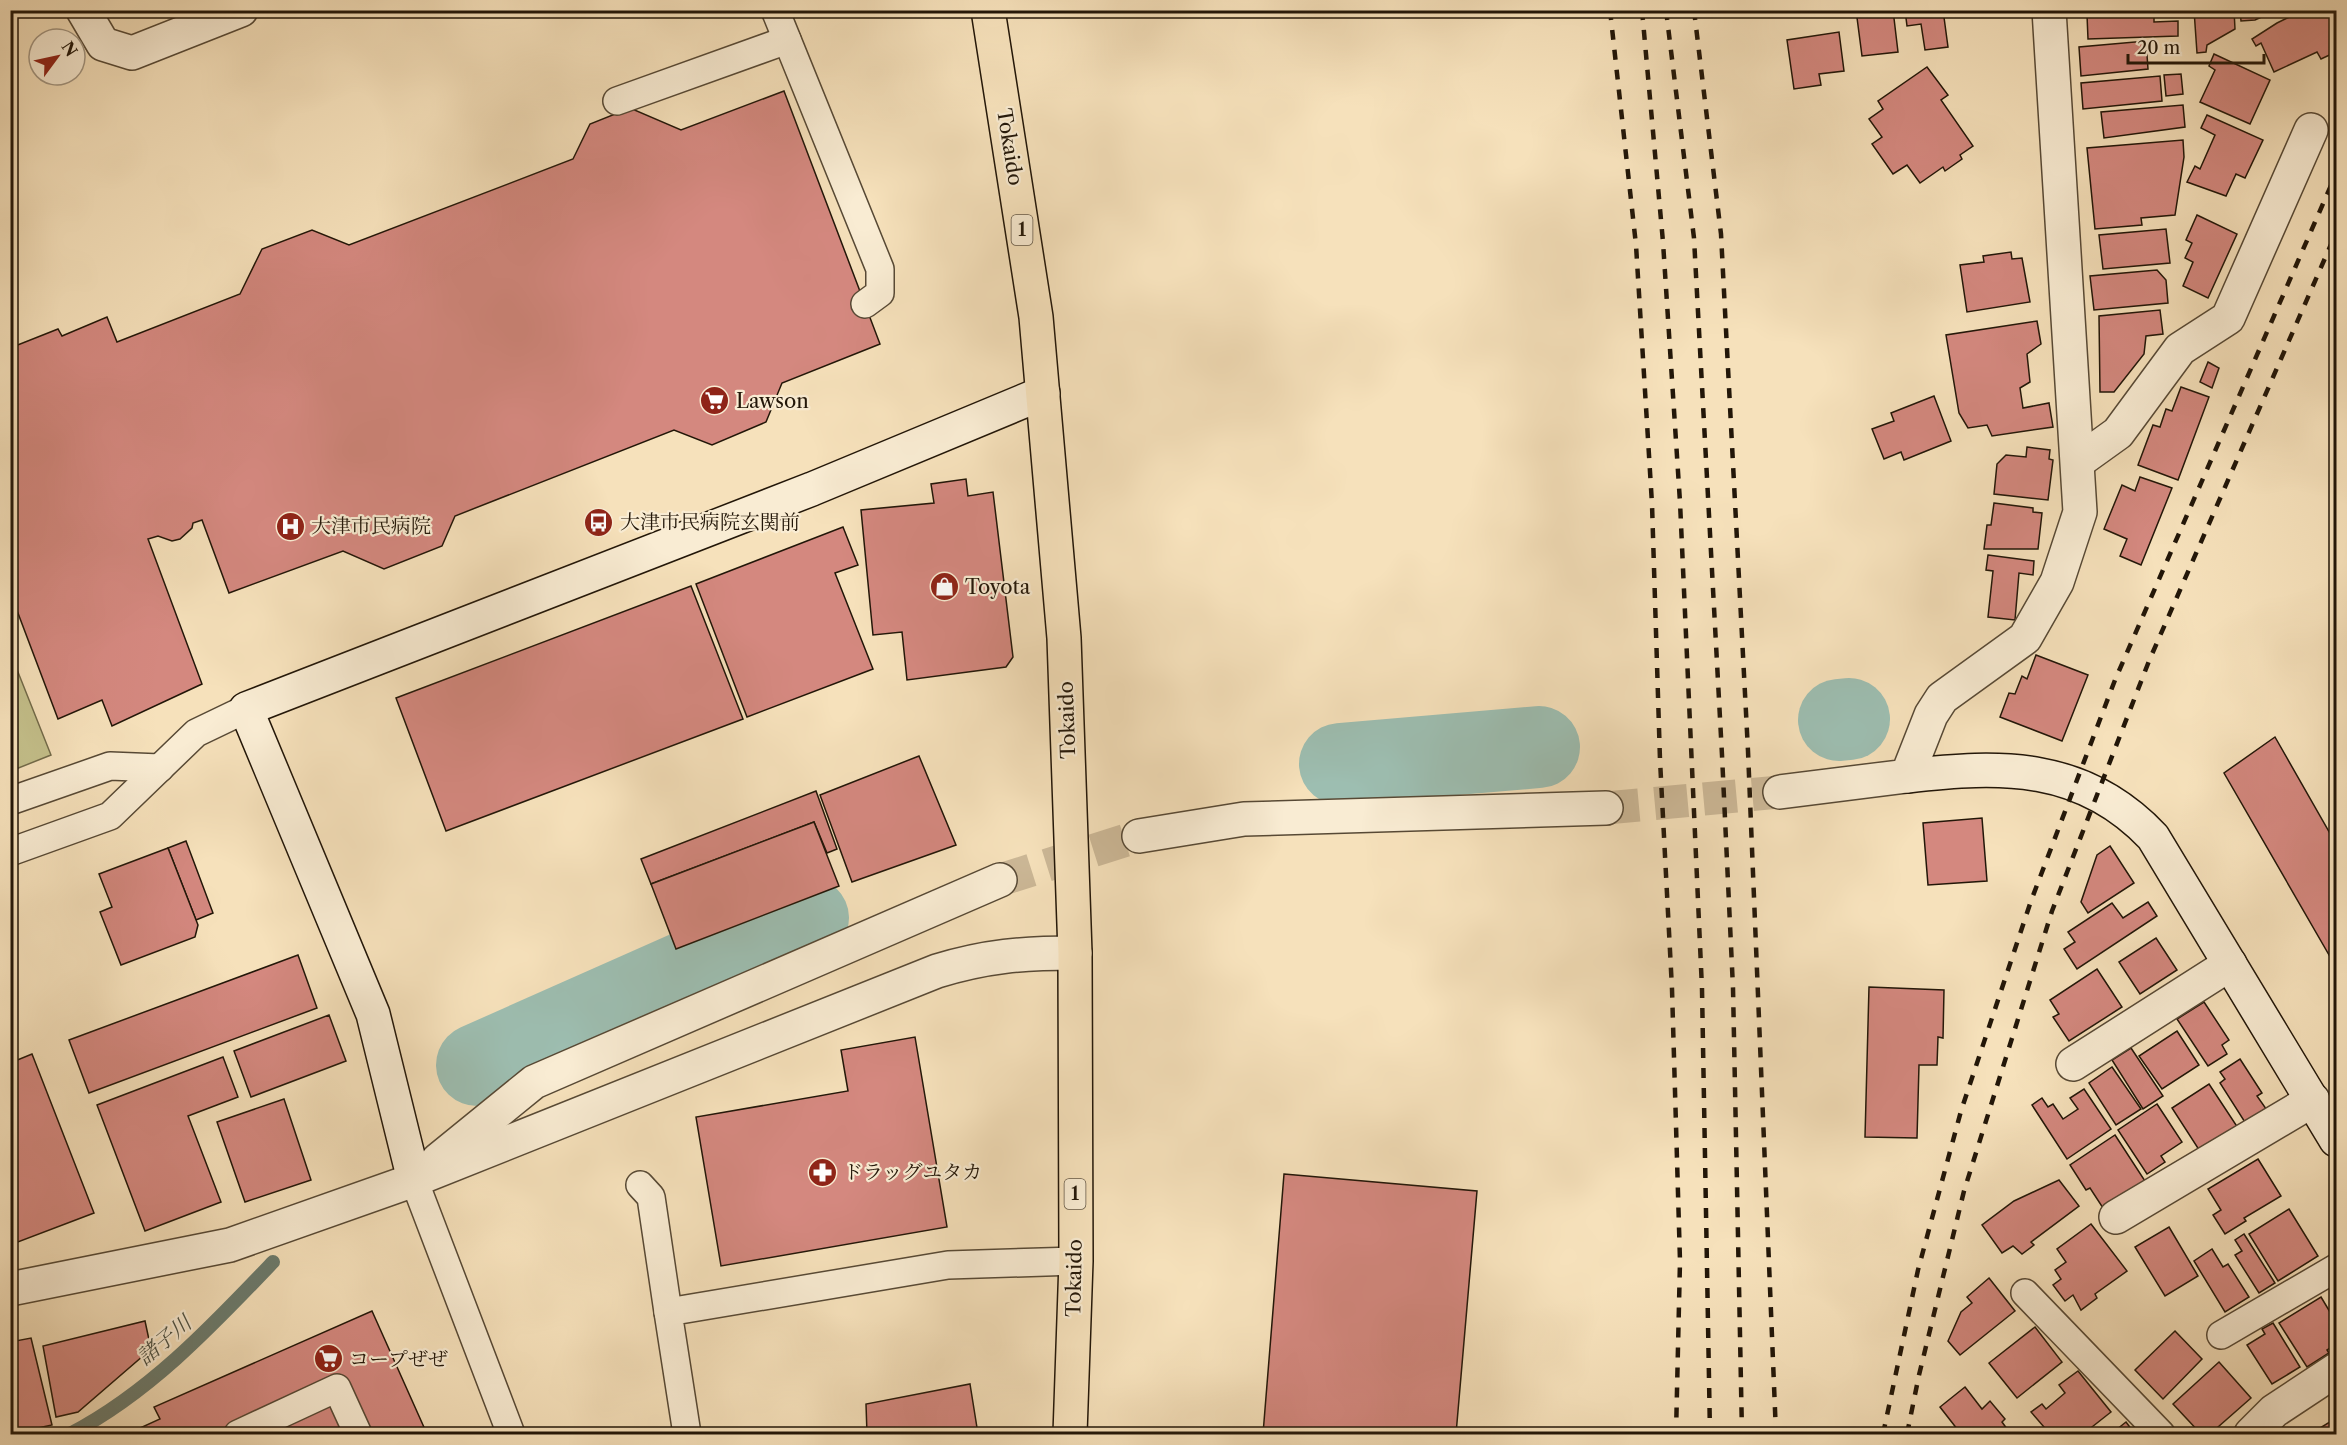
<svg xmlns="http://www.w3.org/2000/svg" width="2347" height="1445" font-family="'Libre Caslon Text','Noto Serif JP',serif">
<style>
.green{fill:#c4c08b;stroke:#736b4a;stroke-width:1.5}
.lines{fill:none;stroke-linecap:round;stroke-linejoin:round}
.stream{stroke:#6c7b6d;stroke-width:14}
.river{stroke:#9dbeb1;stroke-width:82}
.building{fill:#d4887f;stroke:#221608;stroke-width:1.5}
.street-tunnel{stroke:#ccb897;stroke-width:33;stroke-dasharray:33 16;stroke-linecap:butt}
.lane-casing{stroke:#574935;stroke-width:30}
.street-casing{stroke:#574935;stroke-width:36}
.secondary-casing{stroke:#221608;stroke-width:36}
.highway-casing{stroke:#221608;stroke-width:36}
.lane{stroke:#f9ecd3;stroke-width:27}
.street{stroke:#f9ecd3;stroke-width:33}
.secondary{stroke:#f9ecd3;stroke-width:33}
.highway{stroke:#f6e1bb;stroke-width:33}
.rail{stroke:#221608;stroke-width:4.5;stroke-dasharray:10 10;stroke-linecap:butt}
.labels{text-anchor:middle;dominant-baseline:central;stroke-width:4.5;stroke-linejoin:round;paint-order:stroke}
.shield{fill:#f9ecd3;stroke:#625645;stroke-width:1.5}
.shield-label{font-size:18px;font-weight:bold;fill:#221608}
.street-label{font-size:20px;fill:#221608;stroke:#f9ecd3}
.poi-label{font-size:20px;fill:#221608;stroke:#f9ecd3;text-anchor:start}
.water-label{font-size:21px;font-style:italic;fill:#4d5143;stroke:#f9ecd3}
</style>
<rect width="100%" height="100%" fill="#f6e1bb"/>
<filter id="stains"><feTurbulence type="fractalNoise" baseFrequency=".00333" numOctaves="4"/><feColorMatrix values="0 0 0 0 .2 0 0 0 0 .09 0 0 0 0 .02 0 0 0 .5 -.17"/></filter>
<radialGradient id="worn" r=".72"><stop offset=".6" stop-color="#630" stop-opacity="0"/><stop offset="1" stop-color="#630" stop-opacity=".3"/></radialGradient>
<polygon class="green" points="10,652 51,755 11,771 10,771"/>
<g class="lines">
<path class="stream" d="M 70,1434 C 149,1393 212,1326 273,1262"/>
<g class="river">
<polyline points="1839,720 1849,719"/>
<polyline points="1340,764 1539,747"/>
<polyline points="477,1065 808,918"/>
</g>
</g>
<g class="building">
<polygon points="1856,10 1893,10 1898,52 1862,56"/>
<polygon points="1905,10 1943,10 1948,47 1925,50 1921,24 1907,26"/>
<polygon points="2234,10 2235,29 2207,45 2206,52 2197,53 2194,10"/>
<polygon points="2240,10 2277,10 2255,20 2241,21"/>
<polygon points="2304,10 2336,10 2336,52 2321,59 2317,52 2274,72 2261,43 2256,46 2252,39 2277,23"/>
<polygon points="2154,13 2154,22 2178,21 2178,36 2088,39 2087,15"/>
<polygon points="1839,32 1844,71 1819,74 1821,85 1794,89 1787,40"/>
<polygon points="2146,41 2148,69 2081,76 2079,47"/>
<polygon points="2214,54 2270,80 2250,124 2200,102 2215,70 2209,66"/>
<polygon points="1927,67 1948,95 1941,100 1973,146 1960,155 1962,159 1945,171 1943,167 1920,183 1907,165 1893,174 1872,144 1882,137 1869,119 1883,109 1878,101"/>
<polygon points="2181,74 2183,94 2166,96 2164,75"/>
<polygon points="2160,76 2162,101 2083,109 2081,83"/>
<polygon points="784,91 880,344 782,383 766,422 712,445 674,430 455,516 442,546 384,569 343,551 229,593 202,520 193,523 192,528 180,539 172,541 158,536 148,539 202,684 112,726 102,700 58,719 13,600 10,601 10,348 58,329 62,336 107,317 117,342 240,294 262,249 312,230 349,245 573,159 590,124 630,108 681,130"/>
<polygon points="2183,105 2185,127 2104,138 2101,112"/>
<polygon points="2207,115 2263,140 2245,178 2236,174 2226,196 2187,182 2195,166 2200,169 2215,135 2201,128"/>
<polygon points="2183,140 2184,157 2175,215 2141,218 2142,225 2095,229 2087,148"/>
<polygon points="2197,215 2237,234 2208,298 2183,286 2193,262 2185,258 2192,243 2186,240"/>
<polygon points="2166,229 2170,263 2103,269 2099,235"/>
<polygon points="2011,252 2012,259 2022,258 2030,302 1967,312 1960,265 1984,262 1983,256"/>
<polygon points="2157,270 2166,280 2168,303 2094,310 2090,276"/>
<polygon points="2160,310 2163,334 2146,336 2144,354 2114,392 2100,392 2099,316"/>
<polygon points="2037,321 2041,344 2027,354 2030,382 2020,388 2023,408 2049,403 2053,427 1992,436 1987,425 1968,428 1959,413 1946,335"/>
<polygon points="2208,362 2219,368 2212,388 2200,382"/>
<polygon points="2181,387 2209,397 2178,480 2138,465 2153,425 2160,427 2166,409 2172,411"/>
<polygon points="1934,396 1951,441 1904,460 1901,452 1884,459 1872,429 1894,421 1891,413"/>
<polygon points="2027,447 2050,450 2049,459 2053,460 2048,500 1994,494 1997,464 2006,455 2026,457"/>
<polygon points="2140,477 2172,488 2141,565 2120,556 2127,539 2104,529 2122,485 2135,491"/>
<polygon points="966,479 968,496 993,492 1013,657 1006,667 907,680 902,632 873,635 861,510 934,503 931,484"/>
<polygon points="1994,503 2033,508 2033,512 2042,513 2038,549 1984,549 1987,525 1991,525"/>
<polygon points="843,527 858,565 835,573 873,669 747,717 696,584"/>
<polygon points="1988,555 2034,561 2033,575 2019,573 2015,620 1988,617 1993,571 1986,570"/>
<polygon points="691,586 743,719 446,831 396,698"/>
<polygon points="2036,655 2088,675 2062,741 2000,717 2009,693 2015,694 2022,676 2027,679"/>
<polygon points="2275,737 2336,844 2336,967 2224,773"/>
<polygon points="919,756 956,845 852,882 820,795"/>
<polygon points="816,791 837,849 827,853 814,822 651,884 641,859"/>
<polygon points="1982,818 1987,881 1928,885 1923,823"/>
<polygon points="814,822 839,886 676,949 651,884"/>
<polygon points="186,841 213,913 196,920 168,848"/>
<polygon points="2110,846 2134,883 2088,913 2081,902 2097,855"/>
<polygon points="168,848 198,925 195,937 121,965 100,912 112,907 99,874"/>
<polygon points="2148,902 2157,916 2077,969 2064,949 2075,942 2068,932 2112,903 2123,918"/>
<polygon points="2156,938 2177,970 2140,994 2119,962"/>
<polygon points="298,955 317,1008 89,1093 69,1040"/>
<polygon points="2097,969 2122,1007 2069,1041 2053,1017 2059,1014 2050,1000"/>
<polygon points="1869,987 1944,990 1943,1038 1938,1037 1937,1065 1919,1065 1917,1138 1865,1137"/>
<polygon points="2204,1002 2229,1040 2222,1045 2227,1054 2208,1066 2177,1019"/>
<polygon points="329,1015 346,1061 251,1097 234,1051"/>
<polygon points="2177,1031 2199,1065 2162,1089 2139,1056"/>
<polygon points="915,1037 947,1227 721,1266 696,1117 848,1091 841,1050"/>
<polygon points="2131,1048 2163,1096 2143,1109 2112,1060"/>
<polygon points="32,1054 94,1213 10,1245 10,1063"/>
<polygon points="223,1057 238,1097 188,1116 221,1202 145,1231 97,1105"/>
<polygon points="2240,1059 2262,1093 2257,1096 2269,1113 2248,1127 2220,1083 2225,1079 2220,1072"/>
<polygon points="2112,1067 2141,1109 2116,1125 2089,1083"/>
<polygon points="2209,1084 2240,1131 2203,1156 2172,1108"/>
<polygon points="2084,1089 2111,1129 2067,1159 2032,1105 2042,1098 2048,1107 2053,1104 2063,1119 2078,1109 2070,1098"/>
<polygon points="284,1099 311,1180 245,1202 217,1122"/>
<polygon points="2157,1104 2182,1142 2161,1156 2165,1162 2147,1174 2118,1130"/>
<polygon points="2115,1135 2145,1181 2103,1208 2090,1188 2086,1190 2070,1165"/>
<polygon points="2258,1159 2281,1196 2244,1218 2246,1221 2225,1234 2213,1215 2221,1210 2208,1189"/>
<polygon points="1284,1174 1477,1191 1456,1434 1263,1434"/>
<polygon points="2059,1180 2079,1206 2031,1242 2034,1245 2022,1254 2013,1246 2002,1253 1982,1225 2014,1201"/>
<polygon points="2289,1209 2318,1256 2278,1281 2249,1234"/>
<polygon points="2091,1224 2127,1271 2095,1294 2097,1298 2081,1310 2073,1295 2065,1301 2053,1285 2061,1279 2055,1270 2066,1262 2057,1249"/>
<polygon points="2169,1227 2198,1276 2165,1296 2135,1247"/>
<polygon points="2244,1234 2275,1283 2259,1293 2235,1255 2242,1251 2235,1240"/>
<polygon points="2212,1249 2223,1267 2228,1264 2249,1297 2225,1312 2194,1261"/>
<polygon points="1989,1278 2015,1311 1960,1355 1948,1341 1961,1312 1972,1303 1967,1297"/>
<polygon points="2321,1297 2336,1322 2336,1344 2327,1350 2329,1353 2307,1367 2279,1323"/>
<polygon points="372,1311 427,1434 127,1434 160,1419 154,1407"/>
<polygon points="145,1321 151,1349 78,1412 56,1417 43,1346"/>
<polygon points="2273,1323 2300,1367 2272,1384 2247,1345 2265,1334 2262,1329"/>
<polygon points="2035,1327 2062,1362 2017,1398 1989,1363"/>
<polygon points="2175,1331 2202,1359 2163,1399 2135,1370"/>
<polygon points="31,1338 52,1425 10,1434 10,1342"/>
<polygon points="2219,1362 2251,1398 2210,1434 2201,1434 2173,1404"/>
<polygon points="2078,1371 2111,1412 2083,1434 2050,1434 2031,1412 2042,1404 2046,1409 2065,1393 2059,1385"/>
<polygon points="970,1384 978,1434 867,1434 866,1404"/>
<polygon points="1965,1387 1982,1409 1990,1401 2005,1419 2002,1422 2010,1433 1961,1434 1940,1407"/>
<polygon points="2333,1420 2336,1421 2336,1434 2310,1434"/>
<polygon points="2126,1422 2135,1434 2111,1434"/>
</g>
<g class="lines">
<g class="street-tunnel">
<polyline points="1606,808 1780,792"/>
<polyline points="1000,880 1139,836"/>
</g>
<defs>
<g id="lane">
<polyline points="775,10 880,269 880,293 865,304"/>
<polyline points="617,101 787,40"/>
<polyline points="10,801 110,766 160,768"/>
<polyline points="10,852 110,816 196,733 246,709"/>
<polyline points="414,1180 511,1434"/>
<polyline points="640,1185 651,1197 668,1312"/>
<polyline points="2025,1293 2161,1434"/>
<polyline points="2221,1335 2336,1268"/>
<polyline points="238,1434 337,1388 358,1434"/>
<polyline points="687,1434 668,1312 948,1265 1076,1261"/>
</g>
<g id="street">
<polyline points="83,10 103,44 132,53 241,10"/>
<polyline points="2079,461 2118,433 2180,349 2228,318 2311,130"/>
<polyline points="1780,792 1907,776 1931,715 1942,698 2025,638 2057,582 2080,512 2049,10"/>
<polyline points="1139,836 1244,819 1606,808"/>
<polyline points="2073,1064 2230,964"/>
<polyline points="438,1160 534,1082 1000,880"/>
<polyline points="2116,1217 2313,1100"/>
<path d="M 10,1289 L 230,1245 L 414,1180 L 937,971 C 986,956 1023,953 1075,953"/>
<polyline points="2251,1434 2274,1411 2336,1370"/>
</g>
<g id="secondary">
<path d="M 1907,776 C 2001,765 2083,763 2153,837 L 2336,1140"/>
<polyline points="414,1180 373,1014 246,709 812,489 1043,393"/>
</g>
<polyline id="highway" points="988,10 1036,317 1064,638 1075,953 1076,1261 1070,1434"/>
</defs>
<use href="#lane" class="lane-casing"/>
<use href="#street" class="street-casing"/>
<use href="#secondary" class="secondary-casing"/>
<use href="#highway" class="highway-casing"/>
<use href="#lane" class="lane"/>
<use href="#street" class="street"/>
<use href="#secondary" class="secondary"/>
<use href="#highway" class="highway"/>
<g class="rail">
<polyline points="1610,10 1636,245 1652,504 1660,760 1672,989 1680,1261 1676,1434"/>
<polyline points="1642,10 1663,242 1680,502 1702,989 1710,1434"/>
<polyline points="1666,10 1694,238 1722,755 1733,988 1742,1434"/>
<polyline points="1694,10 1721,234 1748,751 1776,1434"/>
<polyline points="1883,1434 1918,1270 1961,1111 2031,901 2115,680 2336,174"/>
<polyline points="1907,1434 1919,1375 1964,1191 2052,911 2149,661 2336,233"/>
</g>
</g>
<defs>
<symbol id="supermarket-disc" viewBox="-11 -11 22 22"><circle r="9.5" fill="#8f2418" stroke="#f9ecd3"/><path d="M-6-5.5h2.5l.6 2H6L4.5 2H-2.5L-4.4-4H-6ZM-1.5 3.2a1.3 1.3 0 1 0 .1 0ZM3 3.2a1.3 1.3 0 1 0 .1 0Z" fill="#fff"/></symbol>
<symbol id="bus-disc" viewBox="-11 -11 22 22"><circle r="9.5" fill="#8f2418" stroke="#f9ecd3"/><path d="M-5-6H5V4H4V6H2V4H-2V6H-4V4H-5ZM-3.5-4V0h7V-4ZM-3.5 1.2v1.5H-2V1.2ZM2 1.2v1.5H3.5V1.2Z" fill="#fff"/></symbol>
<symbol id="hospital-disc" viewBox="-11 -11 22 22"><circle r="9.5" fill="#8f2418" stroke="#f9ecd3"/><path d="M-5-5h3v3.5h4V-5h3V5h-3V1.5h-4V5h-3Z" fill="#fff"/></symbol>
<symbol id="shop-disc" viewBox="-11 -11 22 22"><circle r="9.5" fill="#8f2418" stroke="#f9ecd3"/><path d="M-5-2.5h2.3a2.7 3.5 0 0 1 5.4 0H5L5.5 6h-11ZM-1.5-2.5h3a1.5 2.3 0 0 0-3 0Z" fill="#fff"/></symbol>
<symbol id="pharmacy-disc" viewBox="-11 -11 22 22"><circle r="9.5" fill="#8f2418" stroke="#f9ecd3"/><path d="M-2-6h4v4h4v4h-4v4h-4v-4h-4v-4h4Z" fill="#fff"/></symbol>
</defs>
<g fill-rule="evenodd">
<use href="#supermarket-disc" x="698" y="384" width="33" height="33"/>
<use href="#bus-disc" x="582" y="506" width="33" height="33"/>
<use href="#hospital-disc" x="274" y="510" width="33" height="33"/>
<use href="#shop-disc" x="928" y="570" width="33" height="33"/>
<use href="#pharmacy-disc" x="806" y="1156" width="33" height="33"/>
<use href="#supermarket-disc" x="312" y="1342" width="33" height="33"/>
</g>
<g class="labels">
<g class="shield">
<rect x="1011.5" y="215" width="21" height="30" rx="4.5"/>
<rect x="1064.5" y="1179" width="21" height="30" rx="4.5"/>
</g>
<g class="shield-label">
<text x="1022" y="230">1</text>
<text x="1075" y="1194">1</text>
</g>
<g class="street-label">
<text transform="translate(1010 147) rotate(81)">Tokaido</text>
<text transform="translate(1067 720) rotate(-92)">Tokaido</text>
<text transform="translate(1074 1278) rotate(-89)">Tokaido</text>
</g>
<g class="poi-label">
<text x="736" y="401">Lawson</text>
<text x="620" y="522">大津市民病院玄関前</text>
<text x="311" y="526">大津市民病院</text>
<text x="965" y="587">Toyota</text>
<text x="843" y="1172">ドラッグユタカ</text>
<text x="349" y="1359">コープぜぜ</text>
</g>
<g class="water-label">
<text transform="translate(164 1340) rotate(-40)">諸子川</text>
</g>
</g>
<rect width="2347" height="1445" fill="none" stroke="#f6e1bb" stroke-width="36"/>
<rect x="12" y="12" width="2323" height="1421" fill="none" stroke="#221608" stroke-width="3"/>
<rect x="18" y="18" width="2311" height="1409" fill="none" stroke="#221608" stroke-width="1.5"/>
<g transform="translate(57 57) rotate(57)"><circle r="28" fill="#f9ecd3" stroke="#a39682" stroke-width="1.5"/>
<path d="M0-4.5L10 22L0 15L-10 22Z" fill="#8f2418"/>
<text y="-9" font-size="16" font-weight="bold" text-anchor="middle" fill="#221608">N</text>
</g>
<path d="M2128 54v9h136v-9" fill="none" stroke="#221608" stroke-width="3"/>
<text x="2137" y="54" font-size="18" fill="#221608" stroke="#f9ecd3" stroke-width="4.5" paint-order="stroke">20 m</text>
<rect width="100%" height="100%" filter="url(#stains)"/>
<rect width="100%" height="100%" fill="url(#worn)"/>
</svg>
